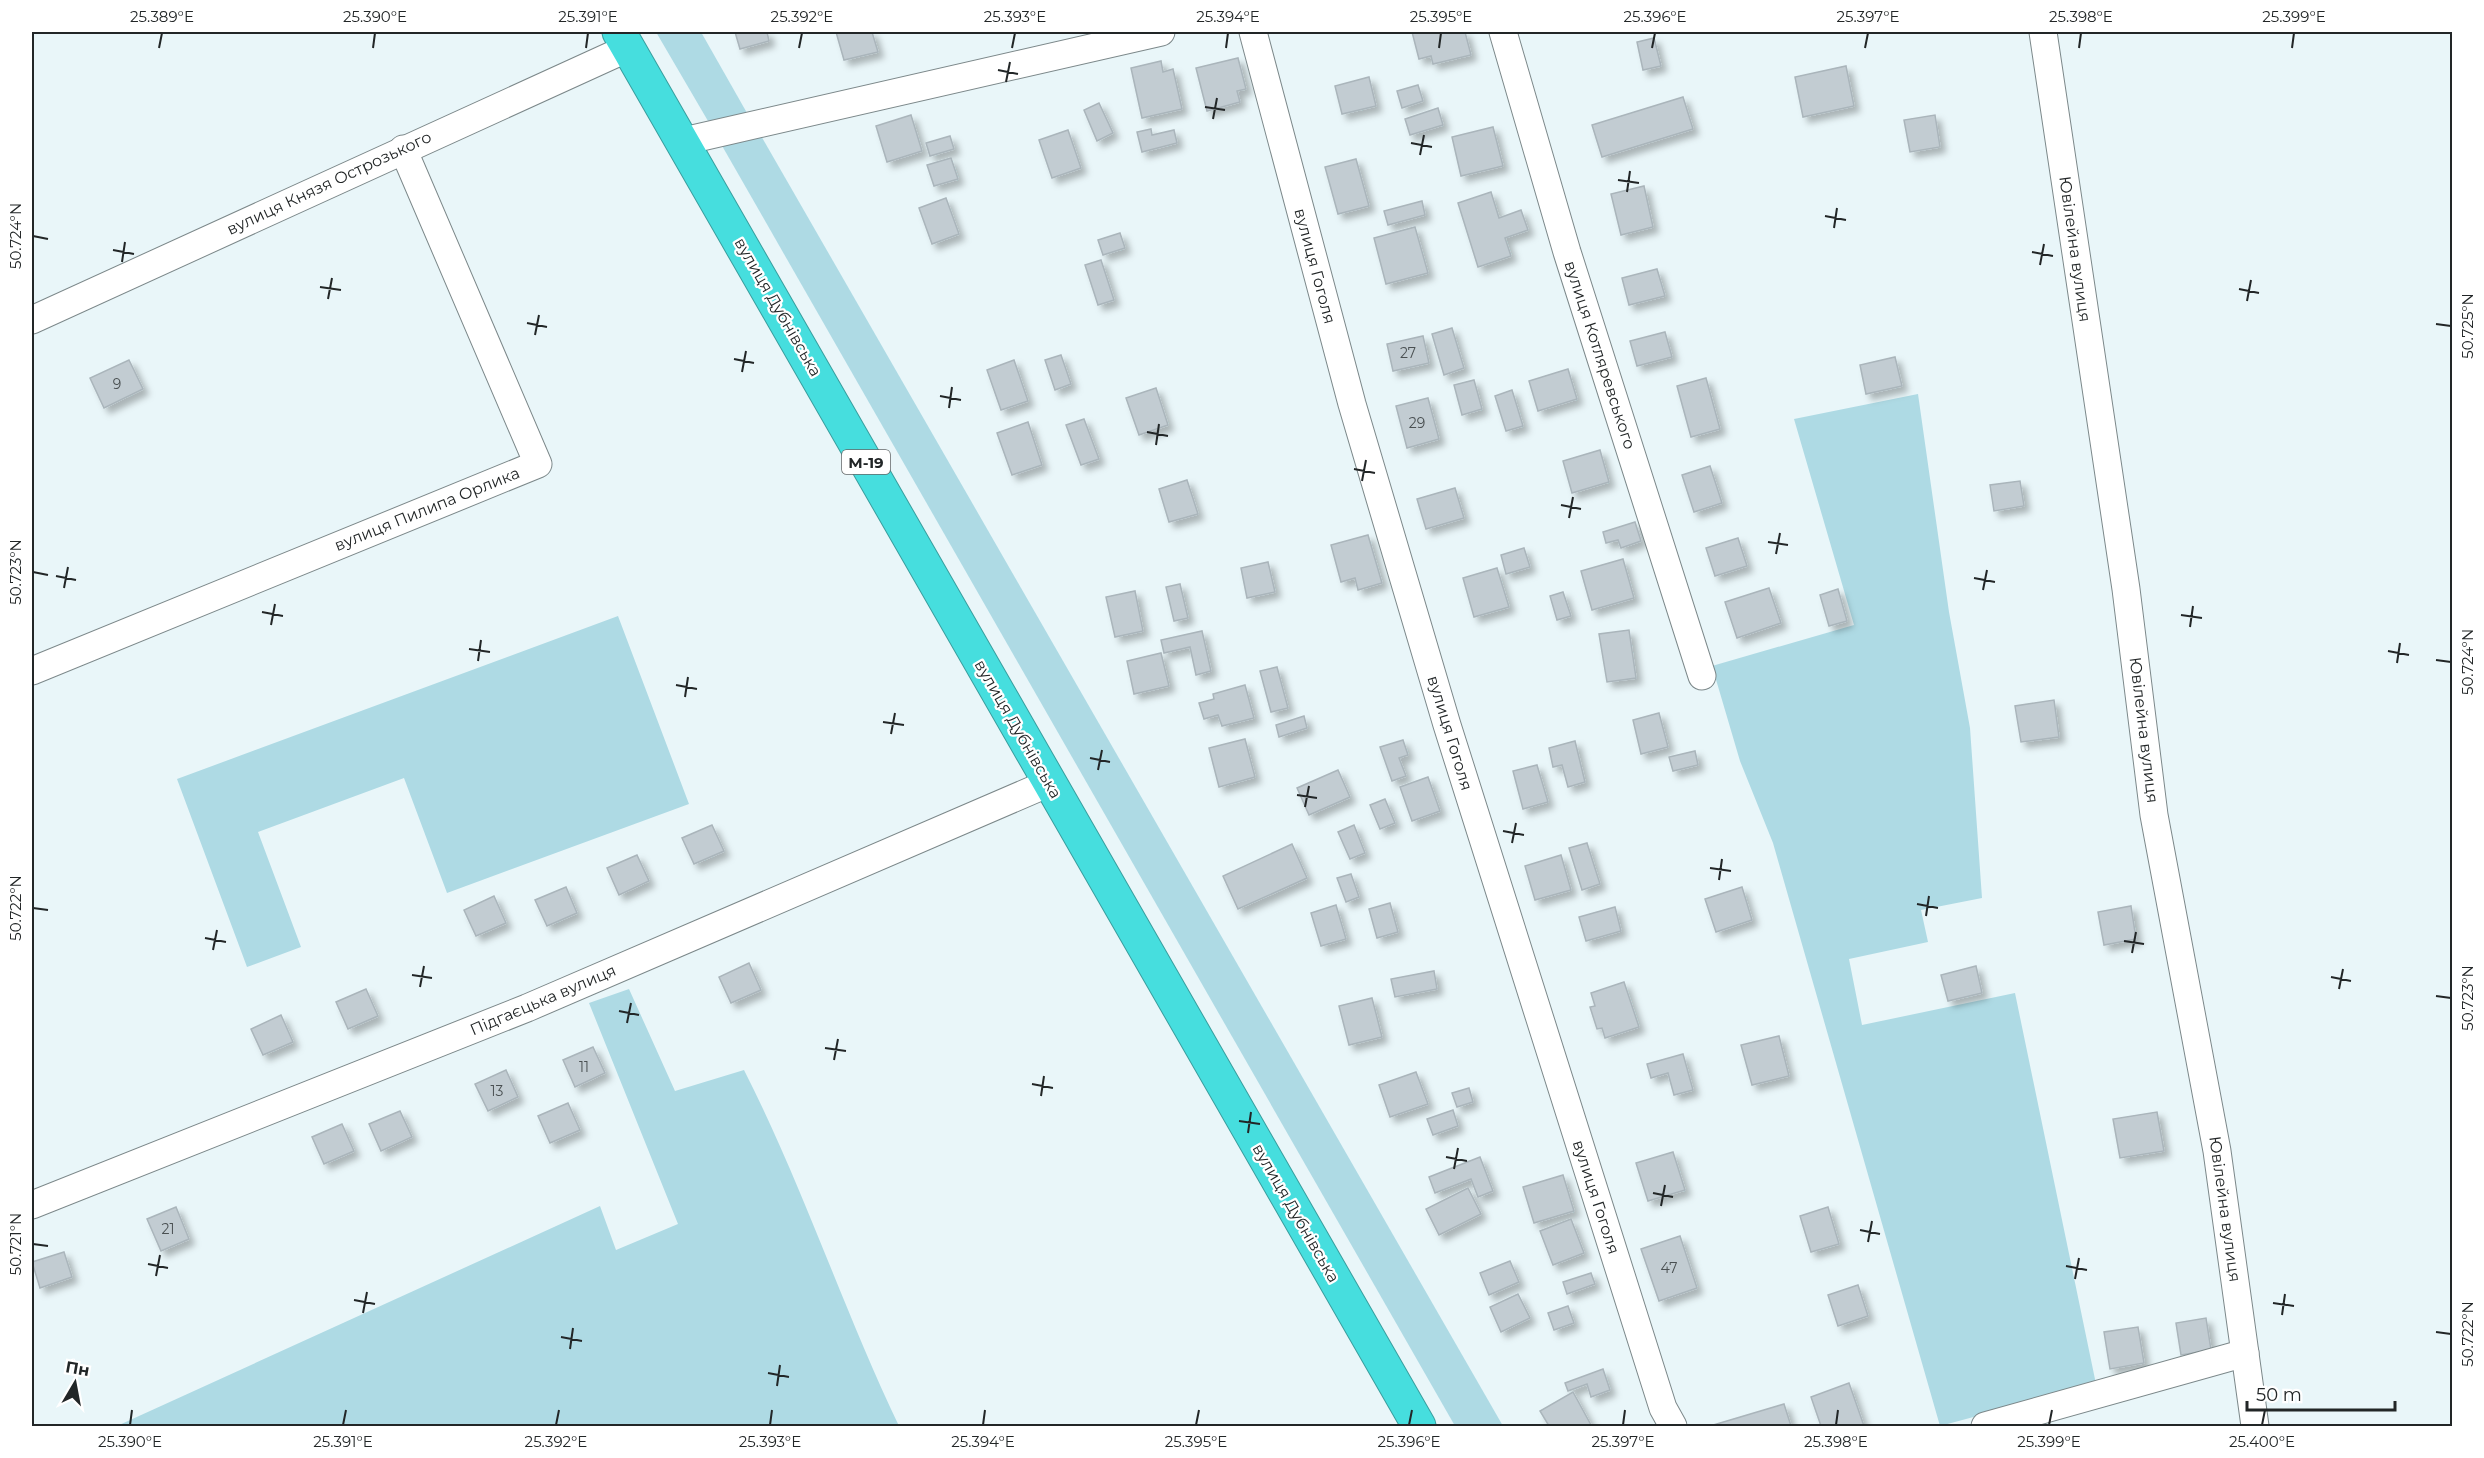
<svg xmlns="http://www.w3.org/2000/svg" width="2484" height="1458" font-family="Montserrat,sans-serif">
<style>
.green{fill:#aedae4}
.building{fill:#c2ccd2;stroke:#aab5bb;stroke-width:1.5;filter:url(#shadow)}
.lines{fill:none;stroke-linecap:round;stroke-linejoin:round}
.minor-casing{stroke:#7c888a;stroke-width:29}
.highway-casing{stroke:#399e9e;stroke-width:35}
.minor{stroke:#fff;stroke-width:27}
.highway{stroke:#46dede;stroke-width:33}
.ticks{fill:none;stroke:#222627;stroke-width:2}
.labels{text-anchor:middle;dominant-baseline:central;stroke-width:4.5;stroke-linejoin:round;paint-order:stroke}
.number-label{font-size:14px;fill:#4a5052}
.shield{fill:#fff;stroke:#646768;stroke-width:1.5}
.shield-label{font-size:15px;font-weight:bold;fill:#222627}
.street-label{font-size:16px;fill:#222627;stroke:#fff}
.neatline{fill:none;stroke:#222627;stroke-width:2}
.ticks-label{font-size:15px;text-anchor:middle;fill:#222627}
</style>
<defs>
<filter id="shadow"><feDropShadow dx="5.5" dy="5.5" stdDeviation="3" flood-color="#0004"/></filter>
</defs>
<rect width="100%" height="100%" fill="#e9f6f9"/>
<g class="green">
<polygon points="656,32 701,32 747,113 708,121"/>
<polygon points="760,134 1503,1426 1455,1426 721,144"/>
<polygon points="1918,394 1949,612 1970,728 1982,898 1921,910 1928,942 1849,959 1862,1025 2015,993 2096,1384 1940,1426 1773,843 1740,761 1712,666 1854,625 1794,419"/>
<polygon points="618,616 689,804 447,893 404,778 258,832 301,947 247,967 177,779"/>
<path d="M 629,989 L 675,1091 L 744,1070 C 803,1186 843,1309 899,1426 L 117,1426 L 600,1206 L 616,1250 L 678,1224 L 589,1003 Z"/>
</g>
<g class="building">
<polygon points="735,32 767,32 769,41 740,49"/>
<polygon points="836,32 872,32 878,52 844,60"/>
<polygon points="1412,32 1465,32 1471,55 1433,64 1431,56 1419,59"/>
<polygon points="1654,38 1661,66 1643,70 1637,42"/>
<polygon points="1238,58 1246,89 1237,91 1240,102 1207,111 1196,68"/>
<polygon points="1161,61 1163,72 1173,69 1182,109 1142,118 1131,68"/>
<polygon points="1846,66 1854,106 1803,117 1795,77"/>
<polygon points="1369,77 1376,106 1342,114 1335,86"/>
<polygon points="1418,85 1423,101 1402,108 1397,91"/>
<polygon points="1683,97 1693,129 1602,157 1592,125"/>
<polygon points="1099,103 1113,133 1097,141 1084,110"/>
<polygon points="1438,108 1443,125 1410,135 1405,119"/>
<polygon points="911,115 922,151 887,162 876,126"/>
<polygon points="1935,115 1940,147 1910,152 1904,120"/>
<polygon points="1493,127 1503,166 1461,176 1452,137"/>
<polygon points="1151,129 1152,135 1174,130 1177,143 1142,152 1137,132"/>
<polygon points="1068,130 1081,168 1052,178 1039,140"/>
<polygon points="950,136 954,149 930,156 926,143"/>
<polygon points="951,158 958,179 934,186 927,165"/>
<polygon points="1356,159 1369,206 1338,214 1325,167"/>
<polygon points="1644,186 1653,227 1621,235 1611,194"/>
<polygon points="1491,192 1499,218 1521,210 1528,230 1505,238 1511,256 1478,267 1458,203"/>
<polygon points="946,198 959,234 932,244 919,208"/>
<polygon points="1422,201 1425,215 1388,225 1384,211"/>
<polygon points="1415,227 1428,273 1386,284 1374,238"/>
<polygon points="1120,233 1125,248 1103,255 1098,240"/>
<polygon points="1101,260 1114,300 1098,305 1085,265"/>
<polygon points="1657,269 1665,296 1629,305 1622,278"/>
<polygon points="1452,328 1464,368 1444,375 1432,334"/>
<polygon points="1665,332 1672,357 1637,366 1630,341"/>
<polygon points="1423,336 1429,363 1393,371 1387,344"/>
<polygon points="1061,355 1071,384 1055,390 1045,360"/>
<polygon points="1895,357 1902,386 1866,394 1860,365"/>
<polygon points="129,360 143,389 104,408 90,378"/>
<polygon points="1014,360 1028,401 1001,410 987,370"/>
<polygon points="1568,369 1577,399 1538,411 1529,381"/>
<polygon points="1706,378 1720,429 1691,437 1677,386"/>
<polygon points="1474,380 1482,409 1462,415 1454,385"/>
<polygon points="1156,388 1168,425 1139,435 1126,398"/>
<polygon points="1512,390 1523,426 1506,431 1495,396"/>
<polygon points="1428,398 1439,439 1407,448 1396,406"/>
<polygon points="1084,419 1099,459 1081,465 1066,425"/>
<polygon points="1028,422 1042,465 1012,475 997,433"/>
<polygon points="1600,450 1609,482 1572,493 1563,461"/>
<polygon points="1710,466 1722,503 1694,512 1682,475"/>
<polygon points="1187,480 1198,514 1169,522 1159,489"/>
<polygon points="2020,481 2024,506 1994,511 1990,485"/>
<polygon points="1455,488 1464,518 1426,529 1417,499"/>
<polygon points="1635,522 1641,541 1621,548 1618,540 1606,543 1603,532"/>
<polygon points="1368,535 1382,583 1358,590 1355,578 1341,582 1331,545"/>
<polygon points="1738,538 1747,566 1715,576 1706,548"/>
<polygon points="1524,548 1530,567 1506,574 1501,555"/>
<polygon points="1623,559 1634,598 1592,610 1581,571"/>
<polygon points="1268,562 1275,592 1247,598 1241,568"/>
<polygon points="1497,568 1509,607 1474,617 1463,578"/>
<polygon points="1180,584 1188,618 1174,621 1166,587"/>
<polygon points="1769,588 1781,623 1737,638 1725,602"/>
<polygon points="1838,589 1847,621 1829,626 1820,595"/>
<polygon points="1135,591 1143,631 1115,637 1106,597"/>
<polygon points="1563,592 1571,616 1557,620 1550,596"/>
<polygon points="1629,630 1636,678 1607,682 1599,634"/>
<polygon points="1202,631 1211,671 1196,675 1190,647 1164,653 1161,640"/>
<polygon points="1161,653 1169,686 1134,694 1127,661"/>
<polygon points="1277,667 1288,708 1271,712 1260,671"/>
<polygon points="1245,685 1254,718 1222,726 1218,715 1204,719 1199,703 1214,699 1213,694"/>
<polygon points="2054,700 2059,737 2021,742 2015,706"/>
<polygon points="1659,713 1668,747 1641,754 1633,720"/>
<polygon points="1304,716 1307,728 1279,737 1276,725"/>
<polygon points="1245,739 1255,777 1219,787 1209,748"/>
<polygon points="1403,740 1408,755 1399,758 1406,776 1392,781 1380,747"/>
<polygon points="1575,741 1585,782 1568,787 1562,765 1553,767 1549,748"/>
<polygon points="1695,751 1698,765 1673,771 1669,757"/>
<polygon points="1537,765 1548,802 1523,809 1513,771"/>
<polygon points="1338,770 1350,797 1309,815 1297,788"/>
<polygon points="1428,777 1440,811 1412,821 1400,787"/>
<polygon points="1385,799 1395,823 1380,829 1370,805"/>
<polygon points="712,825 724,851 694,864 682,838"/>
<polygon points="1354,825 1365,853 1350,859 1338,832"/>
<polygon points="1587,843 1600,884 1582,890 1569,848"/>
<polygon points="1292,844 1307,878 1238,909 1223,876"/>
<polygon points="637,855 649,881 619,895 607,868"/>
<polygon points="1561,855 1571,890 1535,900 1525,866"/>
<polygon points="1351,874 1359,897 1346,902 1337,878"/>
<polygon points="566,887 577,913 547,926 535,900"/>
<polygon points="1742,887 1752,920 1716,932 1705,899"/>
<polygon points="494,896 506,923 476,936 464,910"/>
<polygon points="1390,903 1398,932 1377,938 1369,909"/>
<polygon points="1336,905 1346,939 1321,946 1311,913"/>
<polygon points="2131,906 2136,939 2104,945 2098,912"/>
<polygon points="1615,907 1621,931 1586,941 1579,917"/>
<polygon points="749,963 761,990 731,1003 719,977"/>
<polygon points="1976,966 1982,993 1948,1001 1941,975"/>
<polygon points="1434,971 1437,989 1395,997 1391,979"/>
<polygon points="1624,982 1639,1027 1605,1038 1602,1028 1597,1029 1590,1007 1595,1006 1591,993"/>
<polygon points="366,989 378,1016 348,1029 336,1002"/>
<polygon points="1372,998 1382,1037 1349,1045 1339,1006"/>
<polygon points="281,1015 293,1042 263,1055 251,1029"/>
<polygon points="1779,1036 1789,1076 1752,1085 1741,1045"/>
<polygon points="593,1047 605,1073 575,1087 563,1060"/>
<polygon points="1683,1054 1693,1090 1674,1095 1668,1073 1651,1078 1647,1064"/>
<polygon points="506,1070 518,1097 488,1111 475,1084"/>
<polygon points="1416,1072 1428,1104 1390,1117 1379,1085"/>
<polygon points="1469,1088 1473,1102 1457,1107 1452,1093"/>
<polygon points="568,1103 580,1130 550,1143 538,1116"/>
<polygon points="1453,1110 1458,1126 1433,1135 1427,1119"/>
<polygon points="400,1111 412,1137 381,1151 369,1124"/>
<polygon points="2157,1112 2164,1151 2120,1158 2113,1119"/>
<polygon points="342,1124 354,1151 324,1164 312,1137"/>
<polygon points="1673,1152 1685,1190 1648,1201 1636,1163"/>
<polygon points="1480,1157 1493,1191 1478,1197 1471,1179 1435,1193 1429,1177"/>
<polygon points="1563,1175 1574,1211 1534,1223 1523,1187"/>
<polygon points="1468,1188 1481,1214 1439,1235 1426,1209"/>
<polygon points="176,1207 189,1239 161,1251 147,1219"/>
<polygon points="1828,1207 1839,1244 1811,1252 1800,1216"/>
<polygon points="1571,1219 1584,1253 1553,1265 1540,1231"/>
<polygon points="1680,1236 1697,1288 1659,1301 1641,1249"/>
<polygon points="64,1252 72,1277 40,1288 32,1262"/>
<polygon points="1510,1261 1519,1282 1489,1295 1480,1273"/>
<polygon points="1591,1273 1595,1284 1567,1294 1563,1282"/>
<polygon points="1858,1285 1868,1316 1838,1326 1828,1295"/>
<polygon points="1518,1294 1530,1318 1501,1332 1490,1307"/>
<polygon points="1568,1306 1574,1323 1554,1330 1548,1313"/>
<polygon points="2206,1318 2211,1350 2181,1355 2176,1323"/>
<polygon points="2138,1327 2144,1363 2110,1369 2104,1332"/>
<polygon points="1603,1369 1610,1390 1591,1397 1587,1384 1568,1391 1565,1383"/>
<polygon points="1849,1383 1864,1426 1821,1426 1811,1397"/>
<polygon points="1573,1392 1591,1425 1549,1426 1540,1411"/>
<polygon points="1784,1404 1791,1426 1710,1426"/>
</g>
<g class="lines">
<defs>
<g id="minor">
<polyline points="1253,32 1352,404 1447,725 1663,1408 1673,1426"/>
<polyline points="1503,32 1567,252 1702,676"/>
<polyline points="2043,32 2126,589 2154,815 2217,1151 2255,1426"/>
<polyline points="684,141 1161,32"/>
<polyline points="32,320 628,48"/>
<polyline points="32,671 538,464 403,149"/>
<polyline points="32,1205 527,1008 1049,783"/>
<polyline points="1985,1426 2245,1353"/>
</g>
<polyline id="highway" points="619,32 1419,1426"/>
</defs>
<use href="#minor" class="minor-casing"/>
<use href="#highway" class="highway-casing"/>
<use href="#minor" class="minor"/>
<use href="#highway" class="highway"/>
</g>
<path class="ticks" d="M 159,48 L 162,33M 373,48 L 375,33M 586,48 L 588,33M 799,48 L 802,33M 1012,48 L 1015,33M 1226,48 L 1228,33M 1439,48 L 1441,33M 1652,48 L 1655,33M 1865,48 L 1868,33M 2079,48 L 2081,33M 2292,48 L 2294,33M 998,70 L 1018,74M 1006,82 L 1010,62M 1205,107 L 1225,110M 1213,119 L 1217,98M 1411,143 L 1432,147M 1420,155 L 1424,135M 1618,180 L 1639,183M 1627,192 L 1630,171M 1825,216 L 1846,220M 1834,228 L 1837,208M 33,236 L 48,239M 113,250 L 134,254M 2032,252 L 2053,256M 122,262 L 125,242M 2040,265 L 2044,244M 320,287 L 341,290M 2239,289 L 2259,293M 328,299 L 332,278M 2247,301 L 2251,280M 527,323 L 547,327M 2436,324 L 2451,326M 535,335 L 539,315M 734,359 L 754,363M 742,372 L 746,351M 940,396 L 961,400M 949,408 L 952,387M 1147,432 L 1168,436M 1156,445 L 1159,424M 1354,469 L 1375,473M 1362,481 L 1366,460M 1561,505 L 1581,509M 1569,518 L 1573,497M 1768,542 L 1788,545M 1776,554 L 1780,533M 33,572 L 48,575M 56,576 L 76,580M 1974,578 L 1995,582M 64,588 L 68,567M 1983,590 L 1987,570M 262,612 L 283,616M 2181,615 L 2202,618M 271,625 L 275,604M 2190,627 L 2193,606M 469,649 L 490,652M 2388,651 L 2409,655M 2436,660 L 2451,662M 478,661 L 481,640M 2397,663 L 2400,643M 676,685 L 697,689M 685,697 L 688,677M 883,722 L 904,725M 891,734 L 895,713M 1090,758 L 1110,762M 1098,770 L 1102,750M 1297,795 L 1317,798M 1305,807 L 1309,786M 1503,831 L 1524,835M 1512,843 L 1516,823M 1710,868 L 1731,871M 1719,880 L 1722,859M 1917,904 L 1938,908M 33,908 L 48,910M 1926,916 L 1929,896M 205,938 L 226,942M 2124,941 L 2144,944M 213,950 L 217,930M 2132,953 L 2136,932M 412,975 L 432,978M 2331,977 L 2351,981M 420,987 L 424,966M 2339,989 L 2343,969M 2436,996 L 2451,998M 619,1011 L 639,1015M 627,1023 L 631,1003M 825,1048 L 846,1051M 834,1060 L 838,1039M 1032,1084 L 1053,1088M 1041,1096 L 1044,1076M 1239,1121 L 1260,1124M 1248,1133 L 1251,1112M 1446,1157 L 1467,1161M 1454,1169 L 1458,1148M 1653,1193 L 1673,1197M 1661,1206 L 1665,1185M 1860,1230 L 1880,1234M 1868,1242 L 1872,1221M 33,1244 L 48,1246M 148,1264 L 168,1268M 2066,1266 L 2087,1270M 156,1276 L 160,1255M 2075,1279 L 2079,1258M 354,1300 L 375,1304M 2273,1303 L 2294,1306M 363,1313 L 367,1292M 2282,1315 L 2285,1294M 2436,1332 L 2451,1334M 561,1337 L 582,1341M 570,1349 L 573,1328M 768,1373 L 789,1377M 777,1386 L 780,1365M 130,1425 L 132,1410M 343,1425 L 346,1410M 556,1425 L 559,1410M 770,1425 L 772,1410M 983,1425 L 985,1410M 1196,1425 L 1199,1410M 1409,1425 L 1412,1410M 1623,1425 L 1625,1410M 1836,1425 L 1838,1410M 2049,1425 L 2052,1410M 2262,1425 L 2265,1410"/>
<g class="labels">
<g class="number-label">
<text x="1408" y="353">27</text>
<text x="117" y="384">9</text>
<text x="1417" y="423">29</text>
<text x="584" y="1067">11</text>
<text x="497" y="1091">13</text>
<text x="168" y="1229">21</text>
<text x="1669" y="1268">47</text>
</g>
<rect class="shield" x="842" y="450" width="48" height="24" rx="4.5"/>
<g class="shield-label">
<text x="866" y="462">М-19</text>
</g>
<g class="street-label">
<text transform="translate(329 183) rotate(-25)">вулиця Князя Острозького</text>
<text transform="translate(2075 249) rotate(82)">Ювілейна вулиця</text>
<text transform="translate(1315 266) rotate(75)">вулиця Гоголя</text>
<text transform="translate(778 307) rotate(60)">вулиця Дубнівська</text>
<text transform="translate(1600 355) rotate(72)">вулиця Котляревського</text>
<text transform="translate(427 509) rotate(-22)">вулиця Пилипа Орлика</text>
<text transform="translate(1018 729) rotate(60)">вулиця Дубнівська</text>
<text transform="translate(2144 730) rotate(83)">Ювілейна вулиця</text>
<text transform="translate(1450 733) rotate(73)">вулиця Гоголя</text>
<text transform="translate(543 1000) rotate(-23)">Підгаєцька вулиця</text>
<text transform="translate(1596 1197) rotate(72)">вулиця Гоголя</text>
<text transform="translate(2225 1209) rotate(82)">Ювілейна вулиця</text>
<text transform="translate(1296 1213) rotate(60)">вулиця Дубнівська</text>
</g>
</g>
<rect width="2484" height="1458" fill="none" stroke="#ffffff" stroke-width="66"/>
<g transform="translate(75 1383) rotate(10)" stroke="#ffffff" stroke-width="4.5" paint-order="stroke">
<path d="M0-4.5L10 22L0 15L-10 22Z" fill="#222627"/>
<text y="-9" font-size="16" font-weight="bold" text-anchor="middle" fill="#222627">Пн</text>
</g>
<path d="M2247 1401v9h148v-9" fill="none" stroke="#222627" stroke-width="3"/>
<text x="2256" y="1401" font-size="18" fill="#222627" stroke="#ffffff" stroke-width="4.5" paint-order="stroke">50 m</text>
<rect x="33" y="33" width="2418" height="1392" class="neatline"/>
<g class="ticks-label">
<text x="162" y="22">25.389°E</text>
<text x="375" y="22">25.390°E</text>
<text x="588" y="22">25.391°E</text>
<text x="802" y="22">25.392°E</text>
<text x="1015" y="22">25.393°E</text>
<text x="1228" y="22">25.394°E</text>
<text x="1441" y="22">25.395°E</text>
<text x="1655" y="22">25.396°E</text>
<text x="1868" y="22">25.397°E</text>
<text x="2081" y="22">25.398°E</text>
<text x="2294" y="22">25.399°E</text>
<text transform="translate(16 236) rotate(-90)" y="5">50.724°N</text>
<text transform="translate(2468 326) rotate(-90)" y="5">50.725°N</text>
<text transform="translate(16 572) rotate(-90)" y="5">50.723°N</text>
<text transform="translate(2468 662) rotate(-90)" y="5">50.724°N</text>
<text transform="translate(16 908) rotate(-90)" y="5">50.722°N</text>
<text transform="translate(2468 998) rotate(-90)" y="5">50.723°N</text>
<text transform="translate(16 1244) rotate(-90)" y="5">50.721°N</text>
<text transform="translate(2468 1334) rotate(-90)" y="5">50.722°N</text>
<text x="130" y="1447">25.390°E</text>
<text x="343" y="1447">25.391°E</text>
<text x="556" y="1447">25.392°E</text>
<text x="770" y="1447">25.393°E</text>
<text x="983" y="1447">25.394°E</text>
<text x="1196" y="1447">25.395°E</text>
<text x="1409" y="1447">25.396°E</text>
<text x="1623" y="1447">25.397°E</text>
<text x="1836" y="1447">25.398°E</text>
<text x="2049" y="1447">25.399°E</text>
<text x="2262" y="1447">25.400°E</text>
</g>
</svg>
